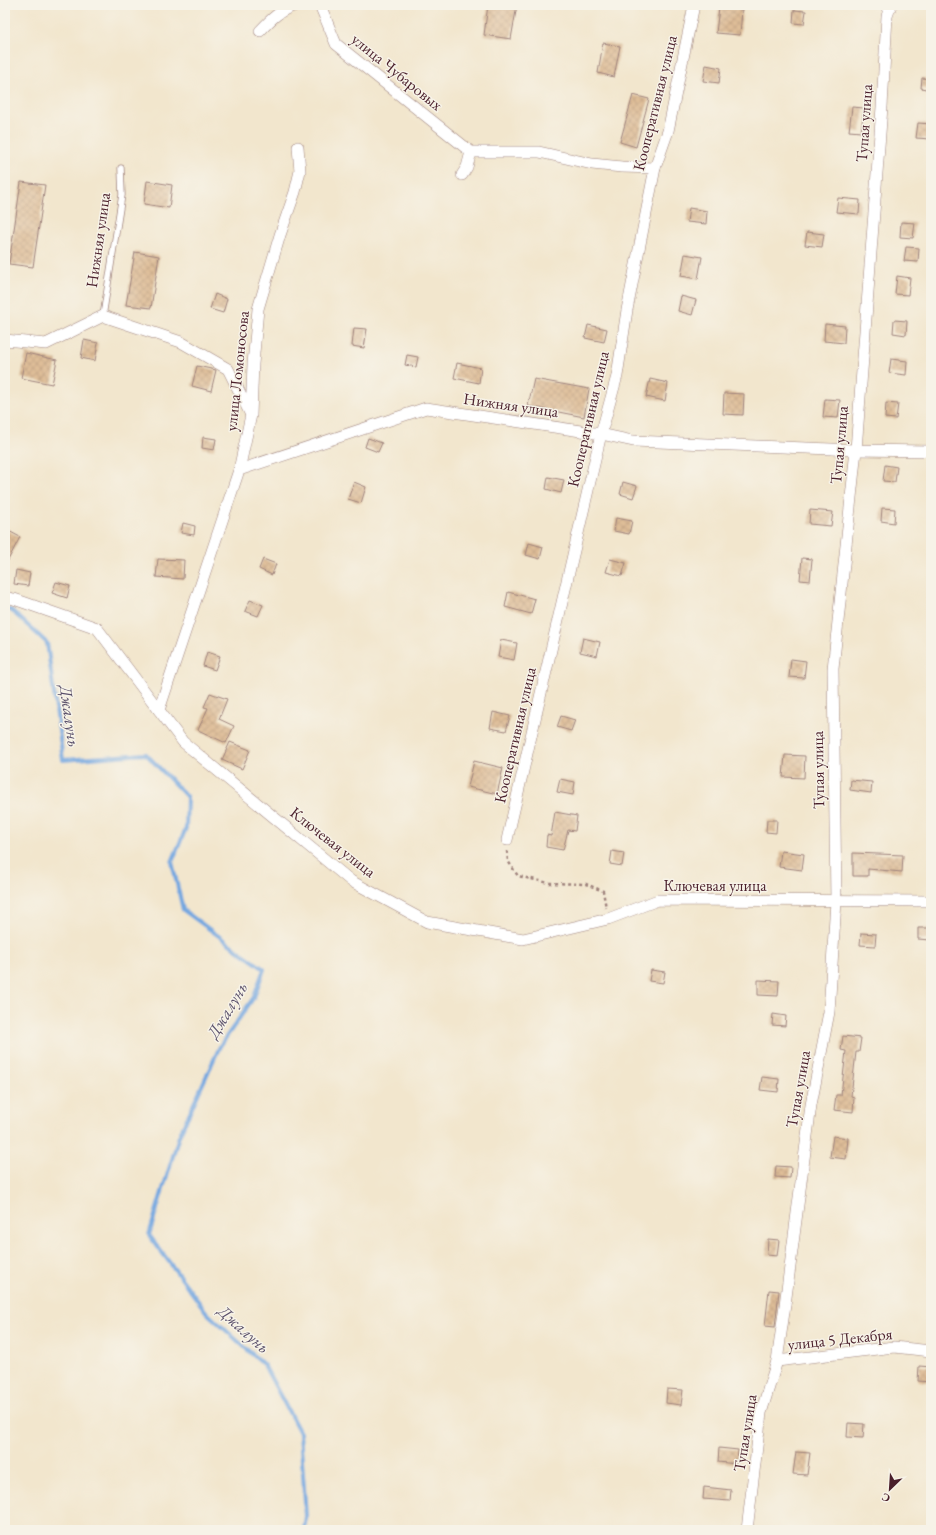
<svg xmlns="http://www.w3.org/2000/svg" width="936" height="1535" font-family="'EB Garamond',serif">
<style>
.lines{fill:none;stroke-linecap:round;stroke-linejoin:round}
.stream{stroke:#75a7e0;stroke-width:4}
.building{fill:url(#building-cross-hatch)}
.service-casing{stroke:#9e827c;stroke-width:7}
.minor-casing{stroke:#9e827c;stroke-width:12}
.path{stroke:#9e827c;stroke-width:2.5;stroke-dasharray:3 3;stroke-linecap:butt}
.service{stroke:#fff;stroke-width:5.5}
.minor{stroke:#fff;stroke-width:11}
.labels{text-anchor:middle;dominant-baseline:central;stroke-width:3;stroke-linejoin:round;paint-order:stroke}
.street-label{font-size:16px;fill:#4a1f2b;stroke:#f7f3e8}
.water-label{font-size:17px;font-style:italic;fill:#594f6a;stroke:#f7f3e8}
</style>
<defs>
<pattern id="building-cross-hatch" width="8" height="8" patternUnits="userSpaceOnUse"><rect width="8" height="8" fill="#debd98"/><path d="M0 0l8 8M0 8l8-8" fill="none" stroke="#c0a283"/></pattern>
</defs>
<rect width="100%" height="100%" fill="#f7f3e8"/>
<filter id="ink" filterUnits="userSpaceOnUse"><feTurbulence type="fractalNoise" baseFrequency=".025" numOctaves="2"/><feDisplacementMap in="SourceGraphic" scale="8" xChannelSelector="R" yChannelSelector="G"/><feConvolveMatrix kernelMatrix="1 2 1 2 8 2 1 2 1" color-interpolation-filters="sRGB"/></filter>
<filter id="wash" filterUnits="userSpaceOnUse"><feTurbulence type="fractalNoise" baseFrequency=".012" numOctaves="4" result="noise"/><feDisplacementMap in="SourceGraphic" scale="16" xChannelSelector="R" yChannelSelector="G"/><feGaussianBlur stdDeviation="0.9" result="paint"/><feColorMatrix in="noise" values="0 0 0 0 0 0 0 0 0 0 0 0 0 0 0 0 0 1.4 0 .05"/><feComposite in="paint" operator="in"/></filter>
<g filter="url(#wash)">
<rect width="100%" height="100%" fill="#f2e6cd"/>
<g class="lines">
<polyline class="stream" points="5,610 11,610 47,643 63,760 146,754 187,797 186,828 172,862 183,910 264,969 254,997 220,1046 179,1136 149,1235 207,1313 264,1365 300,1433 306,1516 304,1530"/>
</g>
<g id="blocks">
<g class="building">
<polygon points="488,5 517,5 511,39 484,35"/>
<polygon points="719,7 742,10 740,35 716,33"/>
<polygon points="794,10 806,11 804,24 793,23"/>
<polygon points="603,43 620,46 614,77 598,73"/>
<polygon points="706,65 721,68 719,83 703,81"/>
<polygon points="922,78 931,79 931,90 921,88"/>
<polygon points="633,95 649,99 636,147 620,142"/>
<polygon points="852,107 864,108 861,132 849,131"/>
<polygon points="918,123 931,124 931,139 916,138"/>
<polygon points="147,181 172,185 169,208 144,204"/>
<polygon points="21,182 45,185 33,267 9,264"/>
<polygon points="838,198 860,200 859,214 836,212"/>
<polygon points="689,208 707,211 706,224 687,222"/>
<polygon points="901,222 915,223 913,238 900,237"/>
<polygon points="807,232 824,234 822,247 805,245"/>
<polygon points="906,247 919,248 918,262 904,261"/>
<polygon points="135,252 159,256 151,308 126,305"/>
<polygon points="685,254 702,257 698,279 681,276"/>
<polygon points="897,276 910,278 908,295 895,294"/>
<polygon points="215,294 227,299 223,313 210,309"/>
<polygon points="681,296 696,300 692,315 678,311"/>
<polygon points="894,320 907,321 906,335 893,333"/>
<polygon points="825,324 845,326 844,343 824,341"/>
<polygon points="588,325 607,329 604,342 585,338"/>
<polygon points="354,328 367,329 364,348 352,346"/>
<polygon points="84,340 98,343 95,361 81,358"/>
<polygon points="26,353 57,360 52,384 21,378"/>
<polygon points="407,355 418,357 416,367 405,365"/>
<polygon points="891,359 907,361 906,375 889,373"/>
<polygon points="457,363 481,368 479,383 454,378"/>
<polygon points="197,366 216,370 211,391 192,386"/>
<polygon points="534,379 589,389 584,417 528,406"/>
<polygon points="650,379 668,383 665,401 646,397"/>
<polygon points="724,393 744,394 743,415 723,414"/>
<polygon points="825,399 840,400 838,418 823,417"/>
<polygon points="886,403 898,404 896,419 885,418"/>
<polygon points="203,437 216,439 214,450 202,448"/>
<polygon points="368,438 382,443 378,452 365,447"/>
<polygon points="885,465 897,467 895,482 883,481"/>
<polygon points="548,477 564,480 561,493 546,489"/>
<polygon points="354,482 366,487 361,503 348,499"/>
<polygon points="623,482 637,486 633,498 620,494"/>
<polygon points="882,508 895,509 894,523 881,521"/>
<polygon points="810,510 833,512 831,526 809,524"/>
<polygon points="616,518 632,521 629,534 614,531"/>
<polygon points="183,523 195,526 194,535 181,533"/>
<polygon points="5,529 20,537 5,566"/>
<polygon points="529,543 543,547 540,559 526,555"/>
<polygon points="802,558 812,559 810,581 800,580"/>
<polygon points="158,559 184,560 183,579 156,577"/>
<polygon points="263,559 276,564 272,575 259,569"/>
<polygon points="610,559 626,563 622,576 606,572"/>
<polygon points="16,570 30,573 28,586 14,584"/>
<polygon points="56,582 70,586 67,598 52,593"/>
<polygon points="508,592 535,599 531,614 505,607"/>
<polygon points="250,600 263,605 258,616 245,611"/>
<polygon points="583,638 600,642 597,656 580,652"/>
<polygon points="501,640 517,643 514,660 498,657"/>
<polygon points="207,652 220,656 215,670 203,666"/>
<polygon points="791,659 806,661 804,678 789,677"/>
<polygon points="210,693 227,699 219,719 234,726 226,743 198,730 208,708 204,707"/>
<polygon points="493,712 510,716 506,731 490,728"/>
<polygon points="561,716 575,720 571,731 557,727"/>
<polygon points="230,742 250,750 242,769 222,760"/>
<polygon points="785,755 805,756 804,778 783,777"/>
<polygon points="474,761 503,768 497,794 468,787"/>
<polygon points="560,779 575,782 573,795 557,792"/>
<polygon points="851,780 872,782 871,793 850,790"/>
<polygon points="555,812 577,816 575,831 568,830 563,850 546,847 547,835 551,836"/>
<polygon points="767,820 777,820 776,833 766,832"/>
<polygon points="612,851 624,853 622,866 610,864"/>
<polygon points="781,851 804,854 802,870 779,867"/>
<polygon points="853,853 903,855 902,872 868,869 868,876 853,876"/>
<polygon points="918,928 931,928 931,940 918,939"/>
<polygon points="861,933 876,934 875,946 860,945"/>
<polygon points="651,970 665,972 663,983 649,981"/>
<polygon points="758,980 779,981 778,996 758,995"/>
<polygon points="773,1014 786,1016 785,1026 772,1025"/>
<polygon points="843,1036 861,1038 859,1052 856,1052 851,1096 854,1097 853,1112 834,1110 836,1095 841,1095 846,1051 841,1050"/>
<polygon points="762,1077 779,1079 778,1092 760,1090"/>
<polygon points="833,1136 848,1138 846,1159 830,1157"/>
<polygon points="776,1166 791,1167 790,1178 775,1177"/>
<polygon points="768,1239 779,1240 777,1256 767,1255"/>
<polygon points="769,1290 779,1291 775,1327 765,1326"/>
<polygon points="919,1366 931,1367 931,1382 918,1381"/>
<polygon points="667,1389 683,1390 681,1405 666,1403"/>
<polygon points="848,1423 864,1424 863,1438 847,1437"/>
<polygon points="719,1448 738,1450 737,1464 718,1462"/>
<polygon points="796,1452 810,1453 807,1475 793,1474"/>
<polygon points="704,1487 731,1490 730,1501 703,1499"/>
</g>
</g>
</g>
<g filter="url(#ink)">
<use href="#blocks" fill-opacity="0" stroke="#9e827c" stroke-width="1"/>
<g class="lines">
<defs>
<polyline id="service" points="103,316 122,195 121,168"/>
<g id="minor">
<polyline points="320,5 336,44 471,152 539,152 592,164 622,167 655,168"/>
<path d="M 260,31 C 271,19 281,9 297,5"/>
<polyline points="462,175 467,167 471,152"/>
<polyline points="5,340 46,344 103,316 181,342 228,369 250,413"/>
<polyline points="239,470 426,408 601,434 633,441 856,450 931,451"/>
<polyline points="5,597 14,599 97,628 183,742 351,881 427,922 523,939 608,919 658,900 931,901"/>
<polyline points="159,710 239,470 251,415 253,364 258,309 280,235 295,192 300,171 298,147"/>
<polyline points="507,840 601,434 617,376 627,310 655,168 668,131 694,5"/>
<polyline points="777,1361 894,1347 931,1351"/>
<polyline points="747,1530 761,1413 777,1361 785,1305 811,1105 829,1012 836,901 833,669 856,450 882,107 887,16 891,5"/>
</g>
</defs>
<use href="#service" class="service-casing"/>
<use href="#minor" class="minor-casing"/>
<polyline class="path" points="507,851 508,861 518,876 549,883 586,884 603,891 606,908"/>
<use href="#service" class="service"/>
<use href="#minor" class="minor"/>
</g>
</g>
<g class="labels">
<g class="street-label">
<text transform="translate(397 72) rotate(39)">улица Чубаровых</text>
<text transform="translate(655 103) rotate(-76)">Кооперативная улица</text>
<text transform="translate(864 123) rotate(-86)">Тупая улица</text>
<text transform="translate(98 240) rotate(-82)">Нижняя улица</text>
<text transform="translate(237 371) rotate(-84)">улица Ломоносова</text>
<text transform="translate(511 405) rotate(8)">Нижняя улица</text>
<text transform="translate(588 419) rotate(-77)">Кооперативная улица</text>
<text transform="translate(839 445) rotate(-85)">Тупая улица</text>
<text transform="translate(515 735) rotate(-77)">Кооперативная улица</text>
<text transform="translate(818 770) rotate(-91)">Тупая улица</text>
<text transform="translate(333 842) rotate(38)">Ключевая улица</text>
<text x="715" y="885">Ключевая улица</text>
<text transform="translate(798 1089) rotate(-80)">Тупая улица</text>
<text transform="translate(840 1339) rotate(-6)">улица 5 Декабря</text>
<text transform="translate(745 1433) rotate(-81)">Тупая улица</text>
</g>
<g class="water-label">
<text transform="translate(70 716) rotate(82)">Джалунь</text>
<text transform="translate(227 1010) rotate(-59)">Джалунь</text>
<text transform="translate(244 1329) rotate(42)">Джалунь</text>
</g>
</g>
<rect width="936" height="1535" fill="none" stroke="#f7f3e8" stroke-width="20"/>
<g transform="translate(890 1489) rotate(205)" stroke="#f7f3e8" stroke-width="3" paint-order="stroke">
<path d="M0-3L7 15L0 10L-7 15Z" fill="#4a1f2b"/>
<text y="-6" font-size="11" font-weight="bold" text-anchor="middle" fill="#4a1f2b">С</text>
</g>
</svg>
